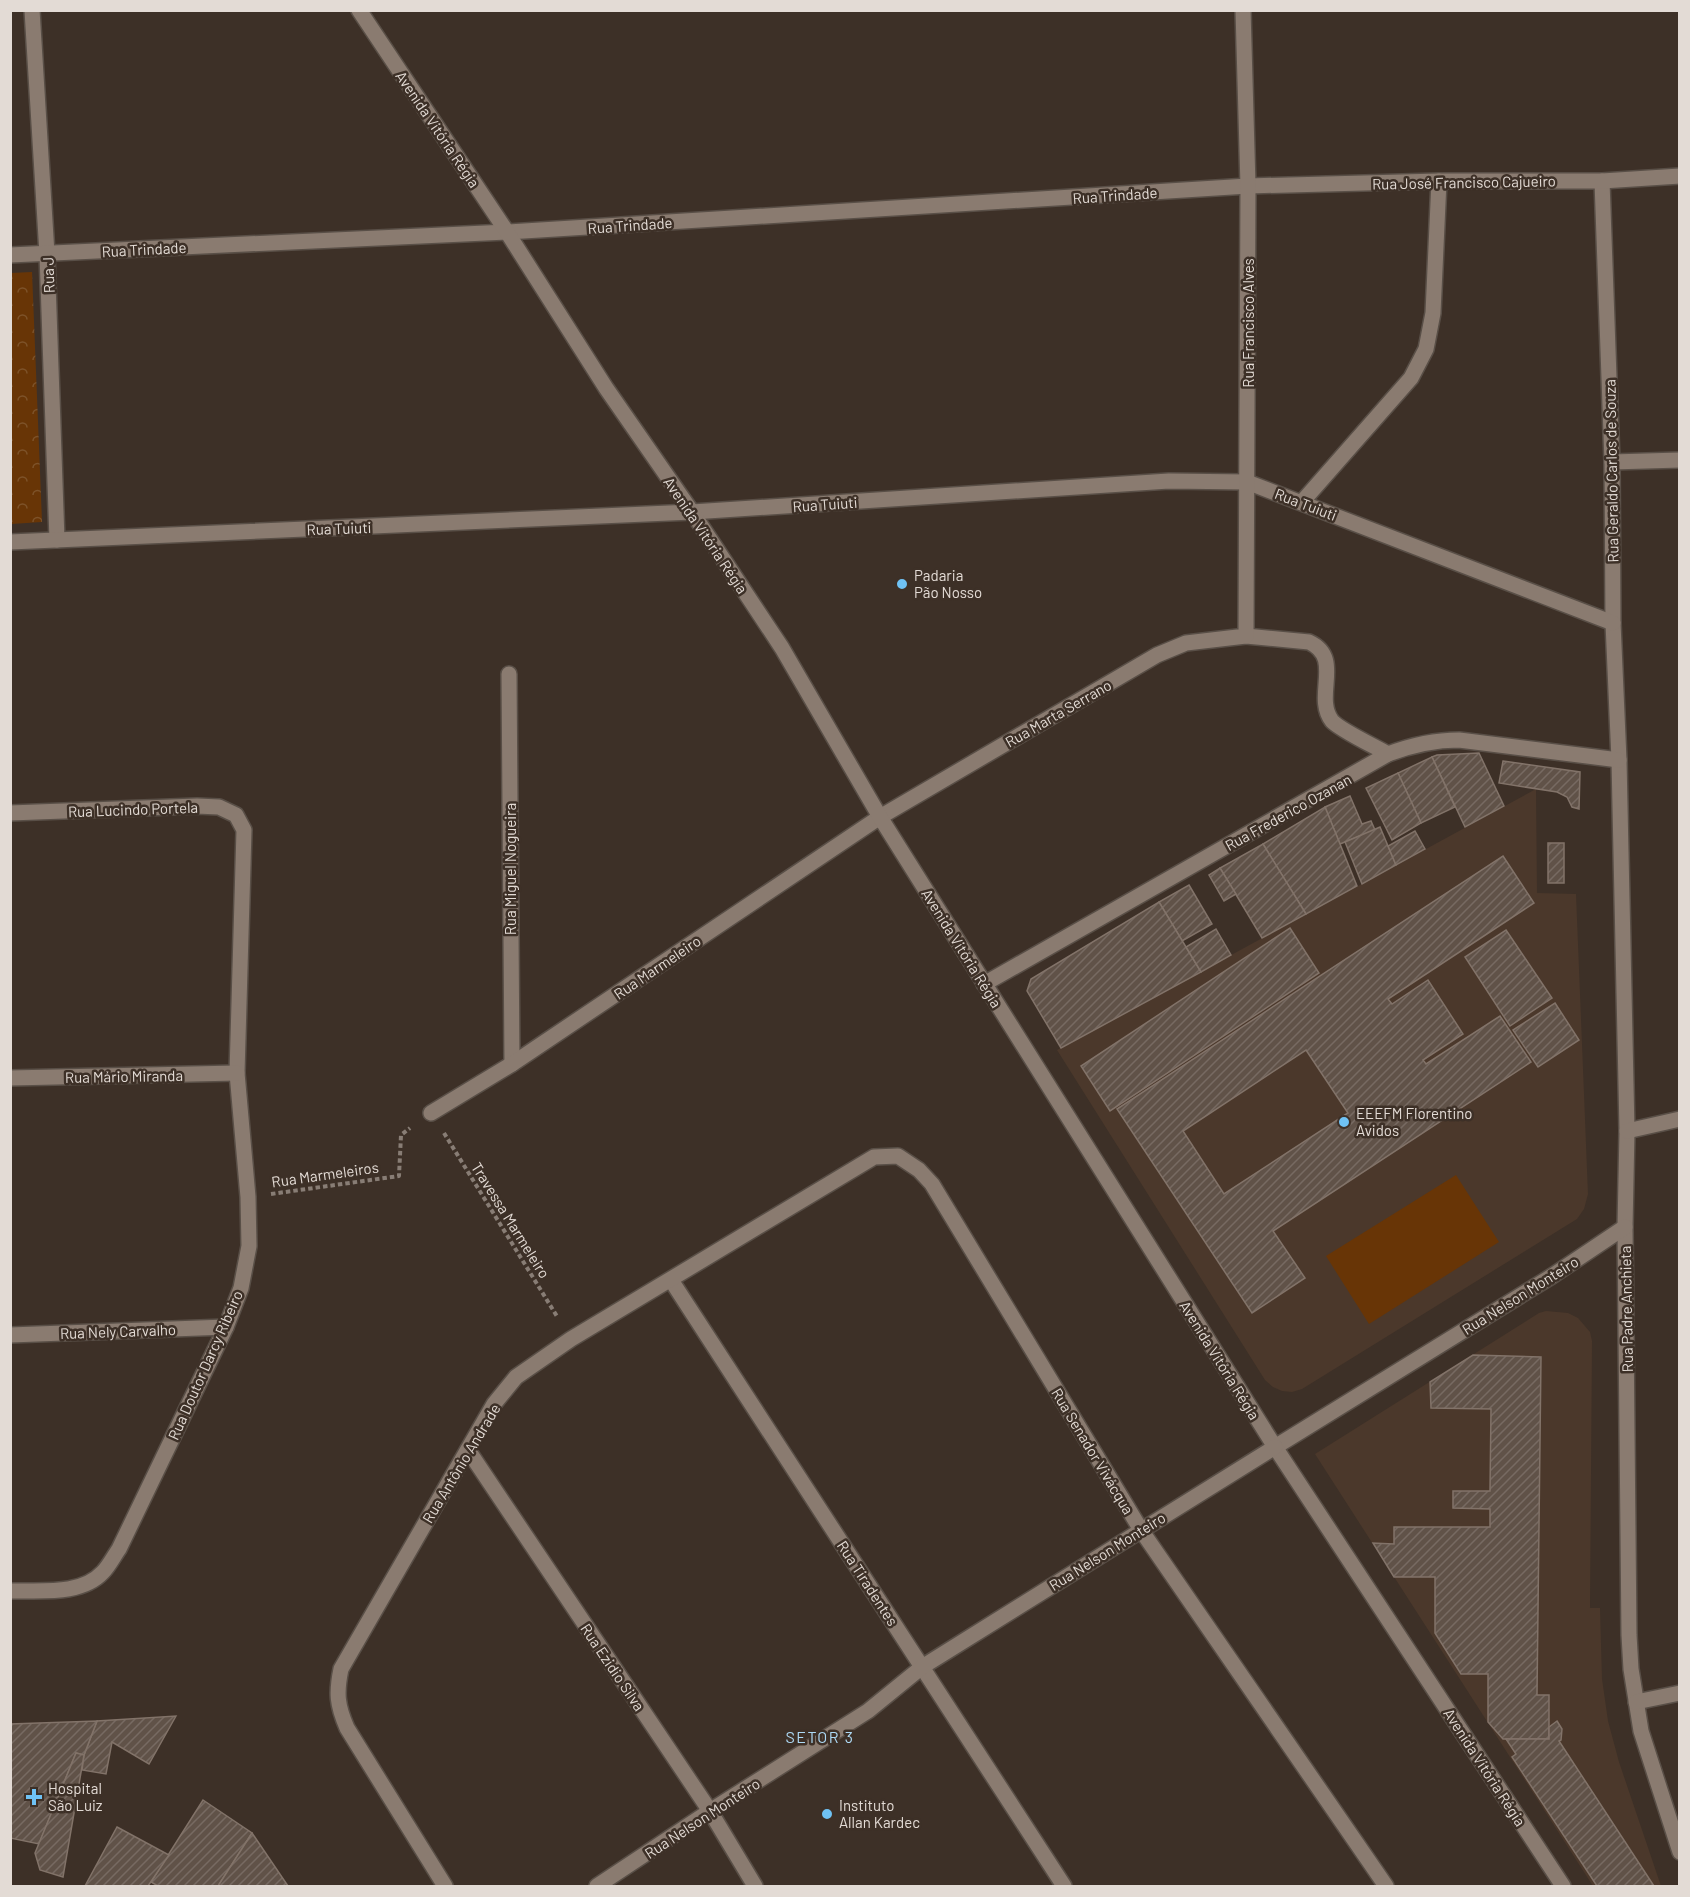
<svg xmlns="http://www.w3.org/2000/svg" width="1690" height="1897" font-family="Barlow,sans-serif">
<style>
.built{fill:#4b382b}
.grass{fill:#683506}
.park{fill:url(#park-crowns)}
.building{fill:url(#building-hatch);stroke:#827369;stroke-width:1.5;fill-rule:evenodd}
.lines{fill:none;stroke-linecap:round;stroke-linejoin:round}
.lane-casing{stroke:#594f47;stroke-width:18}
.street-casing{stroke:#594f47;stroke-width:18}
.secondary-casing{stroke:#594f47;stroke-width:18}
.path{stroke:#887d75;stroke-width:4;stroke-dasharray:4.5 3;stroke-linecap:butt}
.lane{stroke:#8a7b70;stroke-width:15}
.street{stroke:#8a7b70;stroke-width:15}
.secondary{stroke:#8a7b70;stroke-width:15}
.poi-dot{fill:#6fc2f4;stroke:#3d3027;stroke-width:2}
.labels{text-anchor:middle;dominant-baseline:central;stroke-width:5;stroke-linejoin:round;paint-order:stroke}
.street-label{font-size:15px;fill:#e3dbd5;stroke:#3d3027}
.poi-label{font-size:15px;fill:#e3dbd5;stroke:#3d3027;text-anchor:start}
.neighbourhood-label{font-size:16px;letter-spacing:1.5px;fill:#aedaf6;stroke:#3d3027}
</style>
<defs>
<pattern id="park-crowns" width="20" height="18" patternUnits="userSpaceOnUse" patternTransform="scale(1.5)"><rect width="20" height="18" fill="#683506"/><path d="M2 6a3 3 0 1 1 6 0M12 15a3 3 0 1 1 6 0" fill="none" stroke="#7d5229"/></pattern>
<pattern id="building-hatch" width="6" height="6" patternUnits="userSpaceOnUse" patternTransform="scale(1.5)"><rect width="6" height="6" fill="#605248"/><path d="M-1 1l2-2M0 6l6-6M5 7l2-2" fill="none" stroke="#776a62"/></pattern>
</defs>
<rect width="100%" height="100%" fill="#3d3027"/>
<g class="built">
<polygon points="1536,789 1537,893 1576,894 1588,1194 1584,1209 1577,1219 1302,1389 1292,1392 1282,1391 1273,1387 1265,1380 1057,1050"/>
<polygon points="1546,1311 1568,1313 1578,1318 1590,1332 1592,1341 1590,1608 1600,1608 1602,1679 1608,1721 1619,1762 1661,1886 1593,1886 1315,1454 1539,1313"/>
</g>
<polygon class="grass" points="1456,1175 1499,1242 1369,1324 1326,1256"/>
<polygon class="park" points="32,272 42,522 11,524 11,273"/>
<g class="building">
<polygon points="1479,753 1504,806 1465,827 1432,757 1437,755"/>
<polygon points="1432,757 1455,807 1421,823 1398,773"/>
<polygon points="1503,761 1580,772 1579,809 1572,807 1567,797 1557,792 1499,783"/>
<polygon points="1398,773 1421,823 1392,840 1366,788"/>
<polygon points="1350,796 1362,824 1371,821 1375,830 1340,844 1325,807"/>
<polygon points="1325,807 1357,886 1306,914 1263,844"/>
<polygon points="1380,827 1396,865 1362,884 1345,842"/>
<polygon points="1415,831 1425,849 1396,865 1388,846"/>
<rect x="1548" y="843" width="16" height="40"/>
<polygon points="1263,844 1306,914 1262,938 1220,868"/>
<path d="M 1503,856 L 1534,903 L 1388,999 L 1392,1004 L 1428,980 L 1463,1034 L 1423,1060 L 1426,1064 L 1500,1016 L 1531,1062 L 1273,1231 L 1305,1278 L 1252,1313 L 1117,1109 ZM 1306,1050 L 1348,1113 L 1224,1194 L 1183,1131 Z"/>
<polygon points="1220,868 1236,894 1224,901 1209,875"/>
<polygon points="1189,885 1212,924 1182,941 1159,902"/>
<polygon points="1159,902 1201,972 1061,1048 1027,991 1031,979"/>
<polygon points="1290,928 1319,973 1110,1111 1081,1066"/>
<polygon points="1216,929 1231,955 1201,972 1186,947"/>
<polygon points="1506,930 1552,998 1510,1026 1465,957"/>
<polygon points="1555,1003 1579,1040 1538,1067 1513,1030"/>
<polygon points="1473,1355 1541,1357 1537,1695 1549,1695 1549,1739 1503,1739 1488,1722 1488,1674 1461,1674 1435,1633 1435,1577 1394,1577 1373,1543 1394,1544 1394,1527 1490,1527 1490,1509 1453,1508 1453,1491 1490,1491 1491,1409 1431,1408 1430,1382"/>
<polygon points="176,1716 149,1764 112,1742 106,1774 82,1770 84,1755 97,1721"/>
<polygon points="97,1721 84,1755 76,1753 39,1844 10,1838 10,1724"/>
<polygon points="1557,1721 1562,1729 1561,1740 1559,1741 1654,1886 1597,1886 1512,1757 1516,1754 1506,1739 1549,1739 1549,1727"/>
<polygon points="76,1753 84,1755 63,1877 40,1870 35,1853"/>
<polygon points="203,1800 252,1833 218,1886 158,1886 151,1882"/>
<polygon points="117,1827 169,1855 148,1886 85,1886"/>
<polygon points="252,1833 288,1886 218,1886"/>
</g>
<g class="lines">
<defs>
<path id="lane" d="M 1246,636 L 1309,642 C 1344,658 1313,696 1332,721 C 1340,730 1376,747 1388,754"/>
<g id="street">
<polyline points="32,10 47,254 57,540"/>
<polyline points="1602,181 1612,462 1613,623 1619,760 1627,1131 1625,1227 1629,1635 1631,1669 1641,1731 1680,1852"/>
<polyline points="10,255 507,232 1248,186 1439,181 1602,181 1680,176"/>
<polyline points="1612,462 1680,460"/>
<polyline points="1302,502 1411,378 1426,349 1433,313 1439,181"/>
<polyline points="692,512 1169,481 1247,482 1613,623"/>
<polyline points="509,674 512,1064"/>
<path d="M 10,813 L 197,806 L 219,807 L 236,815 L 244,830 L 237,1073 L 248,1197 L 249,1246 L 241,1288 L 226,1327 L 119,1549 C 114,1556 109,1566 103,1572 C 81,1596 40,1590 10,1591"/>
<path d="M 984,984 L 1388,754 C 1412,745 1433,740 1459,740 L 1619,760"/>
<polyline points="10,1078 237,1073"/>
<polyline points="431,1113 512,1064 880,817 1157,655 1186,643 1246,636 1248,186 1243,10"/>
<polyline points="1627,1131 1680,1119"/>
<polyline points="671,1280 1064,1886"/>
<polyline points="10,1335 226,1327"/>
<polyline points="1275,1447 1552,1276 1625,1227"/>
<polyline points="468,1450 710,1811 755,1886"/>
<polyline points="1636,1702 1680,1693"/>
<path d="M 445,1886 L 347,1728 C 337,1705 336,1693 341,1669 L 494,1404 L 516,1377 L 571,1339 L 874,1157 L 898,1156 L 919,1170 L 932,1184 L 1141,1530 L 1386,1886"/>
</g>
<g id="secondary">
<polyline points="359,10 507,232 606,388 692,512 782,648 880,817 1275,1447 1563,1886"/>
<polyline points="10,542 692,512"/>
<polyline points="597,1886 710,1811 868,1711 922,1667 1275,1447"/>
</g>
</defs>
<use href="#lane" class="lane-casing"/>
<use href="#street" class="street-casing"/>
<use href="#secondary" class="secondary-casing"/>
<g class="path">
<polyline points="444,1133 558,1318"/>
<polyline points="271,1194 399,1176 401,1135 410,1128"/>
</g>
<use href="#lane" class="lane"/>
<use href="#street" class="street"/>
<use href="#secondary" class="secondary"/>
</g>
<g class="poi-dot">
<circle cx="902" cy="584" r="6"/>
<circle cx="1344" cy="1122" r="6"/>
<path d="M31 1788h6v6h6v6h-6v6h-6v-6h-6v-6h6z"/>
<circle cx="827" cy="1814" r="6"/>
</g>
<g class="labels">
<g class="street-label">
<text transform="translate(438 129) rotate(56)">Avenida Vitória Régia</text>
<text transform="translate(1464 182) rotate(-1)">Rua José Francisco Cajueiro</text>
<text transform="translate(1115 195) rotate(-4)">Rua Trindade</text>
<text transform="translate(630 225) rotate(-4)">Rua Trindade</text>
<text transform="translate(144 249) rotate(-3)">Rua Trindade</text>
<text transform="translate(48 275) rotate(-92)">Rua J</text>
<text transform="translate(1248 323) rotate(-90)">Rua Francisco Alves</text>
<text transform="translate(1611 471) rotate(-91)">Rua Geraldo Carlos de Souza</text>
<text transform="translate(825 504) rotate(-4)">Rua Tuiuti</text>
<text transform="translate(1306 504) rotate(21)">Rua Tuiuti</text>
<text transform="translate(339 528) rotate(-2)">Rua Tuiuti</text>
<text transform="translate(706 535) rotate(56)">Avenida Vitória Régia</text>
<text transform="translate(1058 713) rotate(-30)">Rua Marta Serrano</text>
<text transform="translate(133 809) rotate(-2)">Rua Lucindo Portela</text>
<text transform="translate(1288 812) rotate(-29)">Rua Frederico Ozanan</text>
<text transform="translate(510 869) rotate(-90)">Rua Miguel Nogueira</text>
<text transform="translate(962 948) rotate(58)">Avenida Vitória Régia</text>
<text transform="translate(657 967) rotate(-34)">Rua Marmeleiro</text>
<text transform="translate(124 1076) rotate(-1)">Rua Mário Miranda</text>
<text transform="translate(325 1174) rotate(-8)">Rua Marmeleiros</text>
<text transform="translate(511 1220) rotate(58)">Travessa Marmeleiro</text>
<text transform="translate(1520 1295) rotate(-32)">Rua Nelson Monteiro</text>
<text transform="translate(1626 1309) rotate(-91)">Rua Padre Anchieta</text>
<text transform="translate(118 1331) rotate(-2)">Rua Nely Carvalho</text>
<text transform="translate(1220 1360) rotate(58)">Avenida Vitória Régia</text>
<text transform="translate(205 1365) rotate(-66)">Rua Doutor Darcy Ribeiro</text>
<text transform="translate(1093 1451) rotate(59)">Rua Senador Vivácqua</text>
<text transform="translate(461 1463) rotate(-59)">Rua Antônio Andrade</text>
<text transform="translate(1107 1551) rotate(-32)">Rua Nelson Monteiro</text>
<text transform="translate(868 1583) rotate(57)">Rua Tiradentes</text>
<text transform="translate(613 1667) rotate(56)">Rua Ezidio Silva</text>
<text transform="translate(1485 1767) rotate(57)">Avenida Vitória Régia</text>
<text transform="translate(702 1818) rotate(-33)">Rua Nelson Monteiro</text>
</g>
<g class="poi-label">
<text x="914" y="575">Padaria<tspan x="914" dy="17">Pão Nosso</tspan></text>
<text x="1356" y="1113">EEEFM Florentino<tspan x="1356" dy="17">Avidos</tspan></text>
<text x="48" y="1788">Hospital<tspan x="48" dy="17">São Luiz</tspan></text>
<text x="839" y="1805">Instituto<tspan x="839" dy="17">Allan Kardec</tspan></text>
</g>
<g class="neighbourhood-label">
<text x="820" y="1736">SETOR 3</text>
</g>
</g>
<rect width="1690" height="1897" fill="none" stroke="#e3dbd5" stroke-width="24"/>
</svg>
